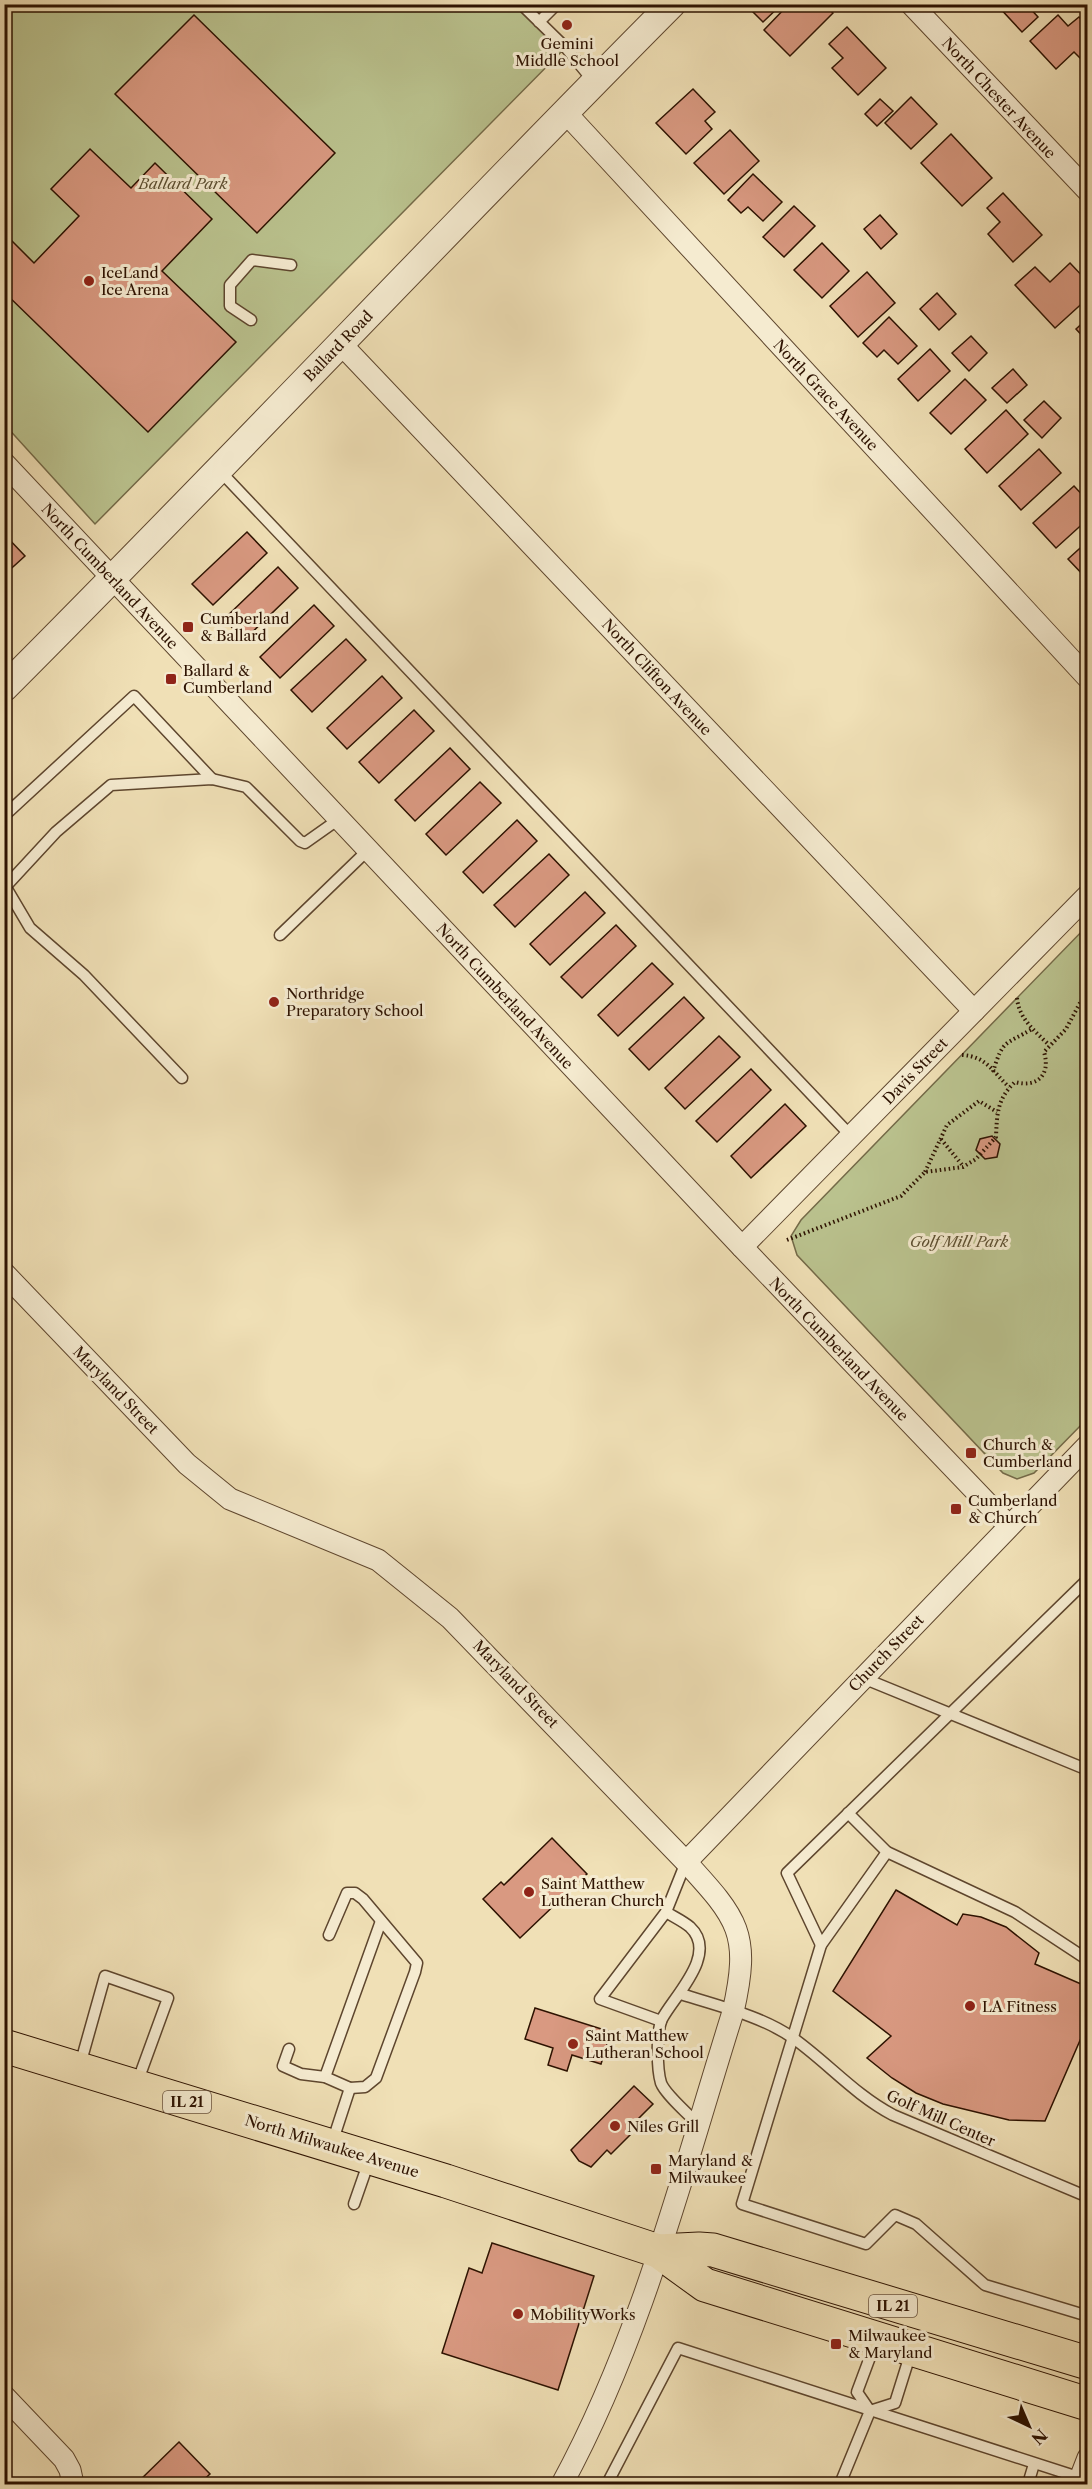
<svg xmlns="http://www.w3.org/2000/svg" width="1092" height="2489" font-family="'Libre Caslon Text',serif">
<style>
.green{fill:#bac28e;stroke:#746a48;stroke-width:1.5}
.building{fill:#d99981;stroke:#2d1201;stroke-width:1.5}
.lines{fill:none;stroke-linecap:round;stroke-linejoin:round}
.service-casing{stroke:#5e462e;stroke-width:13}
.minor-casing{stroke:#5e462e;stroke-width:23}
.tertiary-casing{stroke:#5e462e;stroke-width:29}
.primary-casing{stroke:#2d1201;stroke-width:35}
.path{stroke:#2d1201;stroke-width:4;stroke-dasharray:1.5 3;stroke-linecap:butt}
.service{stroke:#f5ebd0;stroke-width:10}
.minor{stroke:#f5ebd0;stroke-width:21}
.tertiary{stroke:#f5ebd0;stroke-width:27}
.primary{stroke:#f0e0b6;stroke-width:33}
.poi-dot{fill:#8f2418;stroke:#f5ebd0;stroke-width:2}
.labels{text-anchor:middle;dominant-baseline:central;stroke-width:6;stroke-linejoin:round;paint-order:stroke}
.shield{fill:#f5ebd0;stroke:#69533f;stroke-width:1.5}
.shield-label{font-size:14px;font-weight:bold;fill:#2d1201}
.poi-label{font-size:15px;fill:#2d1201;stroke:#f5ebd0;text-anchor:start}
.street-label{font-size:15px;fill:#2d1201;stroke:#f5ebd0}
.park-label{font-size:15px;font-style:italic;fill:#5e5032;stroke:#f5ebd0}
</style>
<rect width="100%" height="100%" fill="#f0e0b6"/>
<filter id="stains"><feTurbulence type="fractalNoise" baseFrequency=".00333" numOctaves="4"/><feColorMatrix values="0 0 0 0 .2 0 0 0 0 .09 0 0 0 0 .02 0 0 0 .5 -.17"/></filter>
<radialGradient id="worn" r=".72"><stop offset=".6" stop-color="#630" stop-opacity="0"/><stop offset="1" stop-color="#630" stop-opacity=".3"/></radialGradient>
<g class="green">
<polygon points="5,5 525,5 567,46 95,524 5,425"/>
<polygon points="1087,926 1087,1419 1034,1473 1017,1479 1003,1473 797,1255 791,1236 801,1220"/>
</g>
<g class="building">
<polygon points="751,4 782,4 763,22 748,7"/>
<polygon points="789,4 824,4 833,13 790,56 764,30"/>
<polygon points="996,4 1026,4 1038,17 1022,32"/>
<polygon points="194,15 335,153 257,233 115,94"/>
<polygon points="1058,15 1068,26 1079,17 1088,26 1088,66 1074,52 1056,69 1030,41"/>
<polygon points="847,27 886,68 858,95 832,68 843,58 829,44"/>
<polygon points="693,89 715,112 705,121 712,129 686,154 656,123"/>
<polygon points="911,97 937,124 911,149 885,123"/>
<polygon points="880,99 893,111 877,126 865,114"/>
<polygon points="730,130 759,161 724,194 694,163"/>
<polygon points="951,134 992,178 962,206 921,163"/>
<polygon points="90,149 131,188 155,163 212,219 162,271 236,342 148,432 4,292 4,233 34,263 79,216 51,189"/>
<polygon points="753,174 782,202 763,221 748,207 741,213 728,200"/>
<polygon points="1003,193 1042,235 1013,262 988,234 1000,222 987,208"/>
<polygon points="794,206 815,226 784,257 763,237"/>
<polygon points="880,215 897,234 881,249 864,229"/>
<polygon points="822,243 849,271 822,298 794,270"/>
<polygon points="1070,263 1088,282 1088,298 1055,328 1015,285 1035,267 1050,282"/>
<polygon points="867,272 895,303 858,337 830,306"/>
<polygon points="937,293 956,314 939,330 920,309"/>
<polygon points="889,317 917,346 898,364 884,350 877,357 863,343"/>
<polygon points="1088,318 1088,342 1076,329"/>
<polygon points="971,336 987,353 969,371 952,353"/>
<polygon points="930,349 950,371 918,401 898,379"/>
<polygon points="1013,369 1027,385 1007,403 992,388"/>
<polygon points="965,379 986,400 951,434 930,413"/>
<polygon points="1044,401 1061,418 1042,438 1024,420"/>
<polygon points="1006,410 1028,434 987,473 965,449"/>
<polygon points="1039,449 1061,473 1021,510 999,486"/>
<polygon points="1074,486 1088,501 1088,519 1056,548 1033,523"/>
<polygon points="247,532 267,553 213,605 192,584"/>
<polygon points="5,535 25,556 4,575 4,536"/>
<polygon points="1088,541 1088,580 1068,559"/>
<polygon points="278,567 298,588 244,640 224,619"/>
<polygon points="314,605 334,626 280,678 260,657"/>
<polygon points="346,639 366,660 312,712 291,690"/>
<polygon points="382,676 402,698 347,749 327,728"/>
<polygon points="414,710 434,731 379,783 359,762"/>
<polygon points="450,748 470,769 415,821 395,800"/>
<polygon points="480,782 501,803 446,855 426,834"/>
<polygon points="517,820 537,841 483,893 463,872"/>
<polygon points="549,854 569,875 515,927 494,905"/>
<polygon points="585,892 605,913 550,965 530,944"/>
<polygon points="616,925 636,946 582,998 561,977"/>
<polygon points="652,963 673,984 618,1036 598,1015"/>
<polygon points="684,997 704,1018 649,1070 629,1049"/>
<polygon points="719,1036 740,1057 685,1109 665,1088"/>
<polygon points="751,1069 771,1090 717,1142 696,1121"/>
<polygon points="785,1104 806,1126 751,1178 731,1156"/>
<polygon points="992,1136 1000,1144 997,1157 985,1159 976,1150 980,1139"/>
<polygon points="552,1838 587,1874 520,1938 483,1899 501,1882 504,1885"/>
<polygon points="896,1890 957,1925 963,1914 981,1917 1006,1927 1039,1953 1035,1964 1088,1987 1088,2022 1045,2121 1009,2120 943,2104 916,2093 892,2078 867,2058 891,2036 833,1991"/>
<polygon points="535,2008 611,2032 601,2064 572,2055 567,2071 548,2065 553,2048 525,2039"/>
<polygon points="634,2086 653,2104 633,2124 637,2128 611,2154 607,2150 591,2167 579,2161 571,2150"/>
<polygon points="492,2243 594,2276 558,2390 442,2353 469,2268 482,2273"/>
<polygon points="179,2442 210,2474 199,2484 136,2484"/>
<polygon points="397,2479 398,2484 349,2484 349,2480"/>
</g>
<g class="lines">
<defs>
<g id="service">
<polyline points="521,4 567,49 594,82"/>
<polyline points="539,22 557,4"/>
<polyline points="251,320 230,306 230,285 252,260 291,265"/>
<polyline points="219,470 851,1136"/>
<polyline points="4,816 134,696 212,779"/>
<polyline points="4,884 30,928 84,975 182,1078"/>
<polyline points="6,886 56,832 111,785 212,779 246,787 300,841 305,843 339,819"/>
<polyline points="280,935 368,850"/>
<polyline points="863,1678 1088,1770"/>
<polyline points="848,1813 887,1852 1015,1912 1088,1960"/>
<polyline points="887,1852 821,1945 742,2204 866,2244 895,2215 916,2224 985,2285 1088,2316"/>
<path d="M 666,1912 C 674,1917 683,1921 690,1927 C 719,1954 674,1996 662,2019 C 656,2032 657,2070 661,2083 C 665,2094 689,2115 698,2124"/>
<polyline points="821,1945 787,1873 1088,1579"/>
<path d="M 681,1994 C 718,2006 762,2016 793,2038 C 828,2063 855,2095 893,2115 L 1088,2197"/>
<polyline points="661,2021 600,1999 666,1912 686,1862"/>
<polyline points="289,2049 283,2066 301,2074 325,2077 350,2088 365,2087 376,2078 415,1972 417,1963 363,1899 355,1893 347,1893 329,1935"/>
<polyline points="80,2065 105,1976 168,1998 137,2083"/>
<polyline points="325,2077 381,1921"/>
<polyline points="332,2143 350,2088"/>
<polyline points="354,2204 369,2161"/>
<polyline points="870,2411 857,2392 876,2341"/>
<polyline points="607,2484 678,2348 1081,2478"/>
<polyline points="840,2484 870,2411 895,2403 911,2352"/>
<polyline points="1028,2484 1034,2464"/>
</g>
<g id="minor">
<polyline points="911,4 1088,191"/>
<polyline points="565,112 1088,678"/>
<polyline points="341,344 974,1011"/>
<polyline points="4,463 742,1247 1009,1526"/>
<polyline points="742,1247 1088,895"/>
<path d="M 4,1273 L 187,1464 L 230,1499 L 378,1560 L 450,1618 L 686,1862 C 738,1919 751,1933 733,2012 C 683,2171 642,2337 562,2484"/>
<polyline points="686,1862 1088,1445"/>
<polyline points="4,2396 64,2459 70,2470 73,2484"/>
<polyline points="1078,2484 1088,2458"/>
</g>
<path id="tertiary" d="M 4,688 C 229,463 447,230 672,4"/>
<g id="primary">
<polyline points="4,2046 446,2181 658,2251 705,2285 1088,2404"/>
<polyline points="658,2251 699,2249 713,2250 1088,2363"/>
</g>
</defs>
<use href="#service" class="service-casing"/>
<use href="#minor" class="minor-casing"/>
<use href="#tertiary" class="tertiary-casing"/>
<use href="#primary" class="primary-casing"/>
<g class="path">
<path d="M 1017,998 C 1019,1019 1035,1031 1049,1045"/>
<path d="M 962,1055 C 986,1056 993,1072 1009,1087"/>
<path d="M 993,1072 C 1003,1038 1006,1045 1032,1029"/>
<polyline points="941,1139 963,1166"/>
<polyline points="925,1172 947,1125 979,1101 997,1112"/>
<path d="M 787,1240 L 901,1196 L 925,1172 L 963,1167 L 976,1159 L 996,1137 C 997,1114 997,1099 1015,1082 C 1037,1088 1051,1075 1044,1052 L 1066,1029 L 1088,988"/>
</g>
<use href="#service" class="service"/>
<use href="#minor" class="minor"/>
<use href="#tertiary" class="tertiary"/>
<use href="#primary" class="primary"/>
</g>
<g class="poi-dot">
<circle cx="567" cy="25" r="6"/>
<circle cx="89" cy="281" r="6"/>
<rect x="182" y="621" width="12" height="12" rx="3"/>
<rect x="165" y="673" width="12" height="12" rx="3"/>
<circle cx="274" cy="1002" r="6"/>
<rect x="965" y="1447" width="12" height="12" rx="3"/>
<rect x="950" y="1503" width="12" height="12" rx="3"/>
<circle cx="529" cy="1892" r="6"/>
<circle cx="970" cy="2006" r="6"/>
<circle cx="573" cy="2044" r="6"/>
<circle cx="615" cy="2126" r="6"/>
<rect x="650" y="2163" width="12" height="12" rx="3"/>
<circle cx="518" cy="2314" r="6"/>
<rect x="830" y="2338" width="12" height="12" rx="3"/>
</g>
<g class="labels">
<g class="shield">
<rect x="163" y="2091" width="48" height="22" rx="4.5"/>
<rect x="869" y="2295" width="48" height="22" rx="4.5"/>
</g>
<g class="shield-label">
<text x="187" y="2102">IL 21</text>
<text x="893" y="2306">IL 21</text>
</g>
<g class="poi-label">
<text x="567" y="43" text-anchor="middle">Gemini<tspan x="567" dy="17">Middle School</tspan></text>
<text x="101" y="272">IceLand<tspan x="101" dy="17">Ice Arena</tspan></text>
<text x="200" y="618">Cumberland<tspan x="200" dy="17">&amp; Ballard</tspan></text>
<text x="183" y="670">Ballard &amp;<tspan x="183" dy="17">Cumberland</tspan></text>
<text x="286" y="993">Northridge<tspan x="286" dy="17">Preparatory School</tspan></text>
<text x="983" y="1444">Church &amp;<tspan x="983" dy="17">Cumberland</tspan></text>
<text x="968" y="1500">Cumberland<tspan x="968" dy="17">&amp; Church</tspan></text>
<text x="541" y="1883">Saint Matthew<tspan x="541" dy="17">Lutheran Church</tspan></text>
<text x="982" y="2006">LA Fitness</text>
<text x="585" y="2035">Saint Matthew<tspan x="585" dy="17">Lutheran School</tspan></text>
<text x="627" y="2126">Niles Grill</text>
<text x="668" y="2160">Maryland &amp;<tspan x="668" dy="17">Milwaukee</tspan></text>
<text x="530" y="2314">MobilityWorks</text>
<text x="848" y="2335">Milwaukee<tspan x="848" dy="17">&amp; Maryland</tspan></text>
</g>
<g class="street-label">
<text transform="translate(999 98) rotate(47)">North Chester Avenue</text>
<text transform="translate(338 346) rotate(-46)">Ballard Road</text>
<text transform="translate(826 395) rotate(47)">North Grace Avenue</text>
<text transform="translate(110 576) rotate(47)">North Cumberland Avenue</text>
<text transform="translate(657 677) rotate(47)">North Clifton Avenue</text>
<text transform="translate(505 996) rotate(47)">North Cumberland Avenue</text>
<text transform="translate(915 1071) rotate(-46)">Davis Street</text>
<text transform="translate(839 1349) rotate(46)">North Cumberland Avenue</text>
<text transform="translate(116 1390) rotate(46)">Maryland Street</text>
<text transform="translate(886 1653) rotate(-46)">Church Street</text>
<text transform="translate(516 1684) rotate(46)">Maryland Street</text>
<text transform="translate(941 2118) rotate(24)">Golf Mill Center</text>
<text transform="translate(332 2146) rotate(17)">North Milwaukee Avenue</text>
</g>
<g class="park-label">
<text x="183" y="183">Ballard Park</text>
<text x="959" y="1241">Golf Mill Park</text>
</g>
</g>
<rect width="1092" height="2489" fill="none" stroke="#f0e0b6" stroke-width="24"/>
<rect x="6" y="6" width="1080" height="2477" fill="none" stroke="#2d1201" stroke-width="3"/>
<rect x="12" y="12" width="1068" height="2465" fill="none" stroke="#2d1201" stroke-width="1.5"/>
<g transform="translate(1029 2426) rotate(136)" stroke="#f5ebd0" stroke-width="4.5" paint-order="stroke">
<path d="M0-4.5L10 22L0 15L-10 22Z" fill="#2d1201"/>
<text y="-9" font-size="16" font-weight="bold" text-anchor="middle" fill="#2d1201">N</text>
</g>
<rect width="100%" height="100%" filter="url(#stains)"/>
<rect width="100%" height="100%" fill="url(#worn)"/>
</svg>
